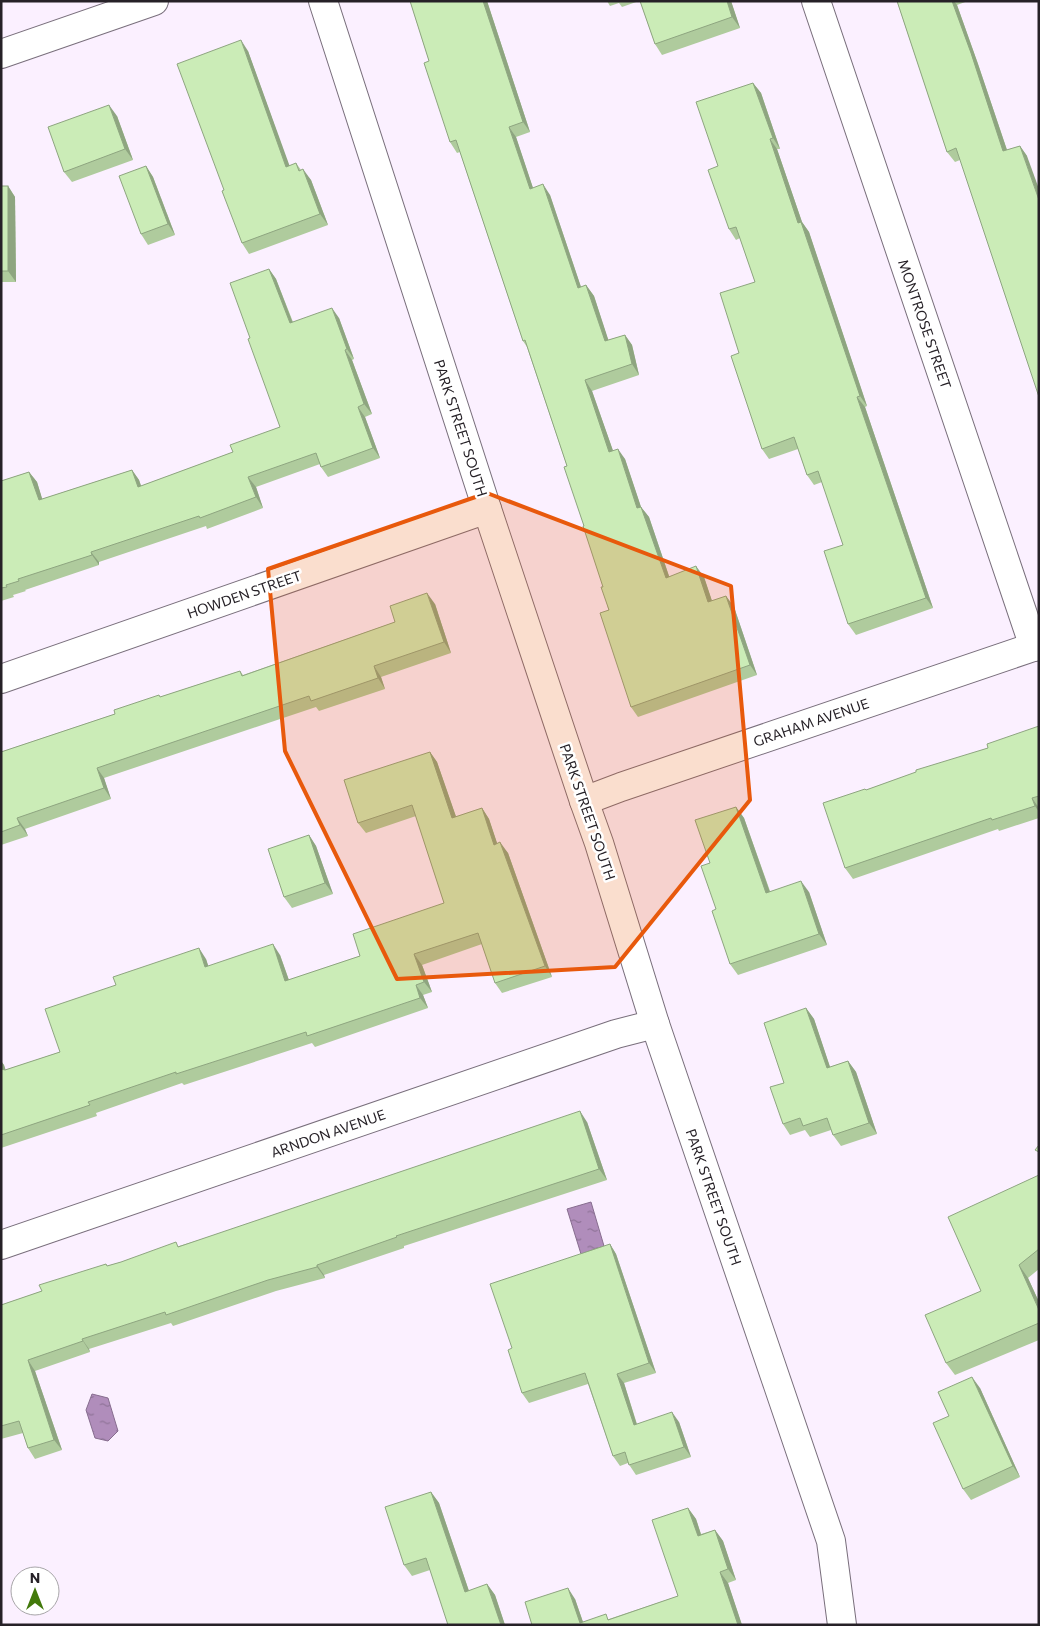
<svg xmlns="http://www.w3.org/2000/svg" width="1040" height="1626" font-family="Commissioner,sans-serif">
<style>
.water{fill:url(#water-ripples);stroke:#876d8f}
.lines{fill:none;stroke-linecap:round;stroke-linejoin:round}
.street-casing{stroke:#796f7c;stroke-width:30}
.secondary-casing{stroke:#796f7c;stroke-width:30}
.street{stroke:#fff;stroke-width:28}
.secondary{stroke:#fff;stroke-width:28}
.wall{fill:#afcb9d}
.shaded-wall{fill:#8ea580}
.building{fill:#cbecb7;stroke:#8ea580}
.marked{fill:#e8590c;fill-opacity:0.2;stroke:#e8590c;stroke-width:4;stroke-linejoin:round}
.labels{text-anchor:middle;dominant-baseline:central;stroke-width:5;stroke-linejoin:round;paint-order:stroke}
.street-label{font-size:14px;fill:#262127;stroke:#fff}
</style>
<defs>
<pattern id="water-ripples" width="26" height="14" patternUnits="userSpaceOnUse" patternTransform="scale(1.25)"><rect width="26" height="14" fill="#b08dbb"/><path d="M2 4q2-2 4 0t4 0M15 11q2-2 4 0t4 0" fill="none" stroke="#8f7398"/></pattern>
</defs>
<rect width="100%" height="100%" fill="#fbf0ff"/>
<g class="water">
<polygon points="591,1202 604,1246 581,1254 567,1209"/>
<polygon points="92,1394 108,1398 118,1431 108,1441 95,1438 86,1410"/>
</g>
<g class="lines">
<defs>
<g id="street">
<polyline points="816,1 1034,647"/>
<polyline points="1,54 154,1"/>
<polyline points="1,679 487,509"/>
<polyline points="584,801 621,787 1039,645"/>
<polyline points="1,1245 616,1034 655,1024"/>
</g>
<polyline id="secondary" points="323,1 487,509 584,801 599,843 655,1024 831,1541 842,1625"/>
</defs>
<use href="#street" class="street-casing"/>
<use href="#secondary" class="secondary-casing"/>
<use href="#street" class="street"/>
<use href="#secondary" class="secondary"/>
</g>
<g class="wall">
<polygon points="410,1 487,1 530,132 516,137 533,188 550,195 581,287 586,285 594,296 608,340 625,335 632,345 639,375 592,391 613,451 625,459 641,507 649,517 669,576 704,577 712,601 726,596 734,607 757,675 638,717 631,707 603,587 584,526 567,466 527,347 523,341 460,152 457,153 450,142 429,61"/>
<polygon points="607,1 639,1 622,7 619,3 610,6"/>
<polygon points="640,1 731,1 740,28 662,55 655,44"/>
<polygon points="897,1 968,1 957,5 978,64 1007,150 1020,146 1027,156 960,160 955,162 947,152"/>
<polygon points="248,51 289,166 296,163 301,170 311,180 328,225 249,254 242,243 224,190"/>
<polygon points="753,83 761,93 780,149 777,149 802,222 809,232 867,406 865,407 933,608 856,635 848,624 843,545 822,482 814,485 807,475 798,449 769,459 762,449 739,353 755,282 740,238 736,240 729,229 718,166"/>
<polygon points="117,116 133,160 72,182 64,172"/>
<polygon points="146,166 153,177 175,235 148,245 141,234"/>
<polygon points="8,186 15,197 16,282 1,282 1,187"/>
<polygon points="269,269 276,279 293,322 339,318 354,359 352,360 372,414 365,417 380,458 328,477 321,467 320,464 256,487 263,508 207,529 206,526 99,562 99,565 25,590 26,591 13,595 14,597 1,601 1,481 29,472 37,482 42,499 132,470 139,480 141,486 233,452 280,427 250,338"/>
<polygon points="435,604 451,653 381,677 385,689 319,711 316,707 104,778 111,799 25,829 28,836 1,845 1,752 115,714 160,697 240,671 243,675 395,622"/>
<polygon points="1039,726 1039,818 999,831 998,829 853,879 845,868 866,790 988,748"/>
<polygon points="430,752 437,762 456,817 482,808 489,819 497,843 508,853 552,977 502,993 495,983 482,944 422,965 432,992 423,995 428,1008 315,1047 312,1043 184,1085 182,1083 96,1113 97,1116 1,1148 1,1061 4,1065 5,1070 60,1052 206,959 208,966 280,955 289,980 360,956 444,903 416,816 366,833 358,823"/>
<polygon points="736,807 744,818 770,891 809,892 827,945 738,975 730,964 710,863"/>
<polygon points="309,835 316,846 333,894 292,908 284,897"/>
<polygon points="806,1008 814,1019 830,1067 848,1061 856,1072 877,1134 841,1146 833,1135 831,1130 810,1137 805,1130 790,1135 783,1124 784,1083"/>
<polygon points="587,1122 607,1180 404,1246 404,1248 324,1275 325,1278 276,1291 173,1326 171,1323 89,1349 90,1352 35,1371 62,1450 35,1459 28,1448 23,1433 1,1439 1,1305 42,1291 106,1264 107,1266 179,1246"/>
<polygon points="1039,1175 1039,1269 1028,1278 1039,1302 1039,1340 955,1375 946,1363"/>
<polygon points="610,1244 616,1254 656,1373 624,1383 637,1424 679,1422 691,1457 636,1475 628,1463 620,1466 613,1456 588,1384 529,1403 522,1393 512,1348"/>
<polygon points="980,1388 1020,1477 971,1500 963,1489 949,1416"/>
<polygon points="431,1492 439,1503 469,1591 487,1584 495,1595 505,1625 430,1570 412,1576 404,1565"/>
<polygon points="688,1508 696,1519 701,1534 715,1530 723,1541 736,1580 728,1583 742,1625 532,1625 575,1599 583,1622 609,1619 678,1596"/>
</g>
<g class="shaded-wall">
<polygon points="483,1 487,1 530,132 523,122"/>
<polygon points="727,1 731,1 740,28 732,17"/>
<polygon points="952,1 954,1 957,5 978,64 1011,162 1003,151"/>
<polygon points="241,40 248,51 294,178 286,167"/>
<polygon points="753,83 761,93 780,149 773,138"/>
<polygon points="109,105 117,116 133,160 125,149"/>
<polygon points="509,127 516,137 537,200 530,189"/>
<polygon points="770,139 777,149 802,222 809,232 867,406 860,396 798,223"/>
<polygon points="1020,146 1027,156 1039,189 1039,200"/>
<polygon points="146,166 153,177 175,235 168,224"/>
<polygon points="303,169 311,180 328,225 320,214"/>
<polygon points="543,184 550,195 585,299 578,288"/>
<polygon points="8,186 15,197 16,282 8,271"/>
<polygon points="269,269 276,279 297,334 290,323"/>
<polygon points="586,285 594,296 612,351 605,341"/>
<polygon points="332,308 339,318 354,359 347,349"/>
<polygon points="625,335 632,345 639,375 632,364"/>
<polygon points="345,350 352,360 372,414 364,404"/>
<polygon points="585,380 592,391 617,462 609,452"/>
<polygon points="857,397 865,407 933,608 926,598"/>
<polygon points="358,407 365,417 380,458 373,448"/>
<polygon points="618,449 625,459 645,519 637,508"/>
<polygon points="132,470 139,480 145,497 138,487"/>
<polygon points="29,472 37,482 46,511 39,500"/>
<polygon points="248,477 256,487 263,508 256,497"/>
<polygon points="641,507 649,517 673,588 666,578"/>
<polygon points="91,552 99,562 99,565 92,555"/>
<polygon points="696,566 704,577 716,613 708,602"/>
<polygon points="427,593 435,604 451,653 444,642"/>
<polygon points="726,596 734,607 757,675 750,665"/>
<polygon points="374,666 381,677 385,689 378,678"/>
<polygon points="430,752 437,762 460,828 452,818"/>
<polygon points="97,768 104,778 111,799 104,788"/>
<polygon points="1032,798 1039,808 1039,812 1035,806"/>
<polygon points="736,807 744,818 774,904 766,893"/>
<polygon points="482,808 489,819 501,855 494,845"/>
<polygon points="17,818 25,829 28,836 20,825"/>
<polygon points="309,835 316,846 333,894 325,883"/>
<polygon points="500,842 508,853 552,977 545,966"/>
<polygon points="801,881 809,892 827,945 819,934"/>
<polygon points="273,944 280,955 293,992 285,981"/>
<polygon points="199,948 206,959 212,977 205,967"/>
<polygon points="414,954 422,965 432,992 424,982"/>
<polygon points="416,985 423,995 428,1008 420,998"/>
<polygon points="806,1008 814,1019 834,1079 827,1068"/>
<polygon points="1,1061 4,1065 9,1080 1,1070"/>
<polygon points="848,1061 856,1072 877,1134 869,1123"/>
<polygon points="580,1111 587,1122 607,1180 599,1169"/>
<polygon points="610,1244 616,1254 656,1373 649,1363"/>
<polygon points="317,1265 324,1275 325,1278 317,1267"/>
<polygon points="1019,1265 1028,1278 1039,1302 1039,1310"/>
<polygon points="82,1339 89,1349 90,1352 83,1341"/>
<polygon points="28,1360 35,1371 62,1450 54,1440"/>
<polygon points="617,1374 624,1383 640,1435 634,1425"/>
<polygon points="972,1377 980,1388 1020,1477 1013,1466"/>
<polygon points="672,1412 679,1422 691,1457 684,1447"/>
<polygon points="431,1492 439,1503 473,1603 465,1592"/>
<polygon points="688,1508 696,1519 705,1547 698,1536"/>
<polygon points="715,1530 723,1541 736,1580 728,1569"/>
<polygon points="720,1572 728,1583 742,1625 738,1625"/>
<polygon points="487,1584 495,1595 505,1625 501,1625"/>
<polygon points="568,1588 575,1599 584,1625 580,1623"/>
</g>
<g class="building">
<polygon points="410,1 483,1 523,122 509,127 530,189 543,184 578,288 586,285 605,341 625,335 632,364 585,380 609,452 618,449 637,508 641,507 666,578 696,566 708,602 726,596 750,665 631,707 600,613 609,610 601,587 603,587 583,526 584,526 564,467 567,466 525,340 523,341 456,140 450,142 424,63 429,61"/>
<polygon points="640,1 727,1 732,17 655,44"/>
<polygon points="897,1 952,1 971,53 1003,151 1020,146 1039,200 1039,397 956,148 947,152"/>
<polygon points="241,40 286,167 296,163 299,171 303,169 320,214 242,243 222,191 224,190 177,64"/>
<polygon points="753,83 773,138 770,139 798,223 801,222 860,396 857,397 926,598 848,624 824,551 843,545 818,471 807,475 794,437 762,449 731,356 739,353 720,293 755,282 736,227 729,229 708,170 718,166 696,102"/>
<polygon points="109,105 125,149 64,172 48,127"/>
<polygon points="146,166 168,224 141,234 119,176"/>
<rect x="1" y="186" width="7" height="85"/>
<polygon points="269,269 290,323 332,308 347,349 345,350 364,404 358,407 373,448 321,467 316,453 248,477 256,497 200,518 199,516 91,552 92,555 18,579 19,581 6,585 7,587 1,588 1,481 29,472 39,500 132,470 138,487 233,452 230,445 280,427 248,339 250,338 230,283"/>
<polygon points="427,593 444,642 374,666 378,678 311,701 309,696 97,768 104,788 17,818 20,825 1,832 1,752 115,714 114,710 159,695 160,697 240,671 242,676 395,622 390,606"/>
<polygon points="1039,726 1039,796 1032,798 1035,806 992,820 991,818 845,868 823,803 865,789 866,790 916,772 916,770 988,748 987,744"/>
<polygon points="430,752 452,818 482,808 494,845 500,842 545,966 495,983 478,933 414,954 424,982 416,985 420,998 307,1036 306,1032 176,1074 176,1072 88,1102 90,1105 1,1135 1,1069 5,1070 60,1052 45,1009 116,985 113,977 199,948 205,967 273,944 285,981 360,956 353,934 444,903 412,805 358,823 344,780"/>
<polygon points="736,807 766,893 801,881 819,934 730,964 712,911 716,909 701,866 710,863 695,820"/>
<polygon points="309,835 325,883 284,897 268,849"/>
<polygon points="806,1008 827,1068 848,1061 869,1123 833,1135 827,1118 803,1126 800,1118 783,1124 770,1087 784,1083 764,1023"/>
<polygon points="580,1111 599,1169 396,1236 397,1237 317,1265 317,1267 268,1280 166,1315 165,1312 82,1339 83,1341 28,1360 54,1440 28,1448 19,1421 1,1426 1,1305 42,1291 39,1285 106,1264 107,1266 121,1262 176,1242 178,1247"/>
<polygon points="1039,1145 1039,1152 1035,1150"/>
<polygon points="1039,1175 1039,1249 1019,1265 1039,1310 1039,1323 946,1363 925,1315 981,1291 948,1217"/>
<polygon points="610,1244 649,1363 617,1374 634,1425 672,1412 684,1447 629,1465 625,1452 613,1456 585,1373 522,1393 508,1350 512,1348 490,1284"/>
<polygon points="972,1377 1013,1466 963,1489 933,1423 949,1416 938,1392"/>
<polygon points="431,1492 465,1592 487,1584 501,1625 448,1625 426,1558 404,1565 385,1507"/>
<polygon points="688,1508 698,1536 715,1530 728,1569 720,1572 738,1625 532,1625 525,1602 568,1588 580,1623 606,1614 608,1620 678,1596 652,1520"/>
</g>
<path class="marked" d="M 487,493 L 731,586 L 750,800 L 615,967 L 397,979 L 285,751 L 268,569 Z"/>
<g class="labels">
<g class="street-label">
<text transform="translate(925 324) rotate(71)">MONTROSE STREET</text>
<text transform="translate(461 428) rotate(72)">PARK STREET SOUTH</text>
<text transform="translate(244 594) rotate(-19)">HOWDEN STREET</text>
<text transform="translate(811 722) rotate(-19)">GRAHAM AVENUE</text>
<text transform="translate(588 812) rotate(71)">PARK STREET SOUTH</text>
<text transform="translate(328 1133) rotate(-19)">ARNDON AVENUE</text>
<text transform="translate(714 1197) rotate(71)">PARK STREET SOUTH</text>
</g>
</g>
<rect width="1040" height="1626" fill="none" stroke="#262127" stroke-width="5"/>
<g transform="translate(35 1591)"><circle r="24" fill="#ffffff" stroke="#a8a6a9"/>
<path d="M0-4L9 19L0 12L-9 19Z" fill="#42790b"/>
<text y="-8" font-size="14" font-weight="bold" text-anchor="middle" fill="#262127">N</text>
</g>
</svg>
